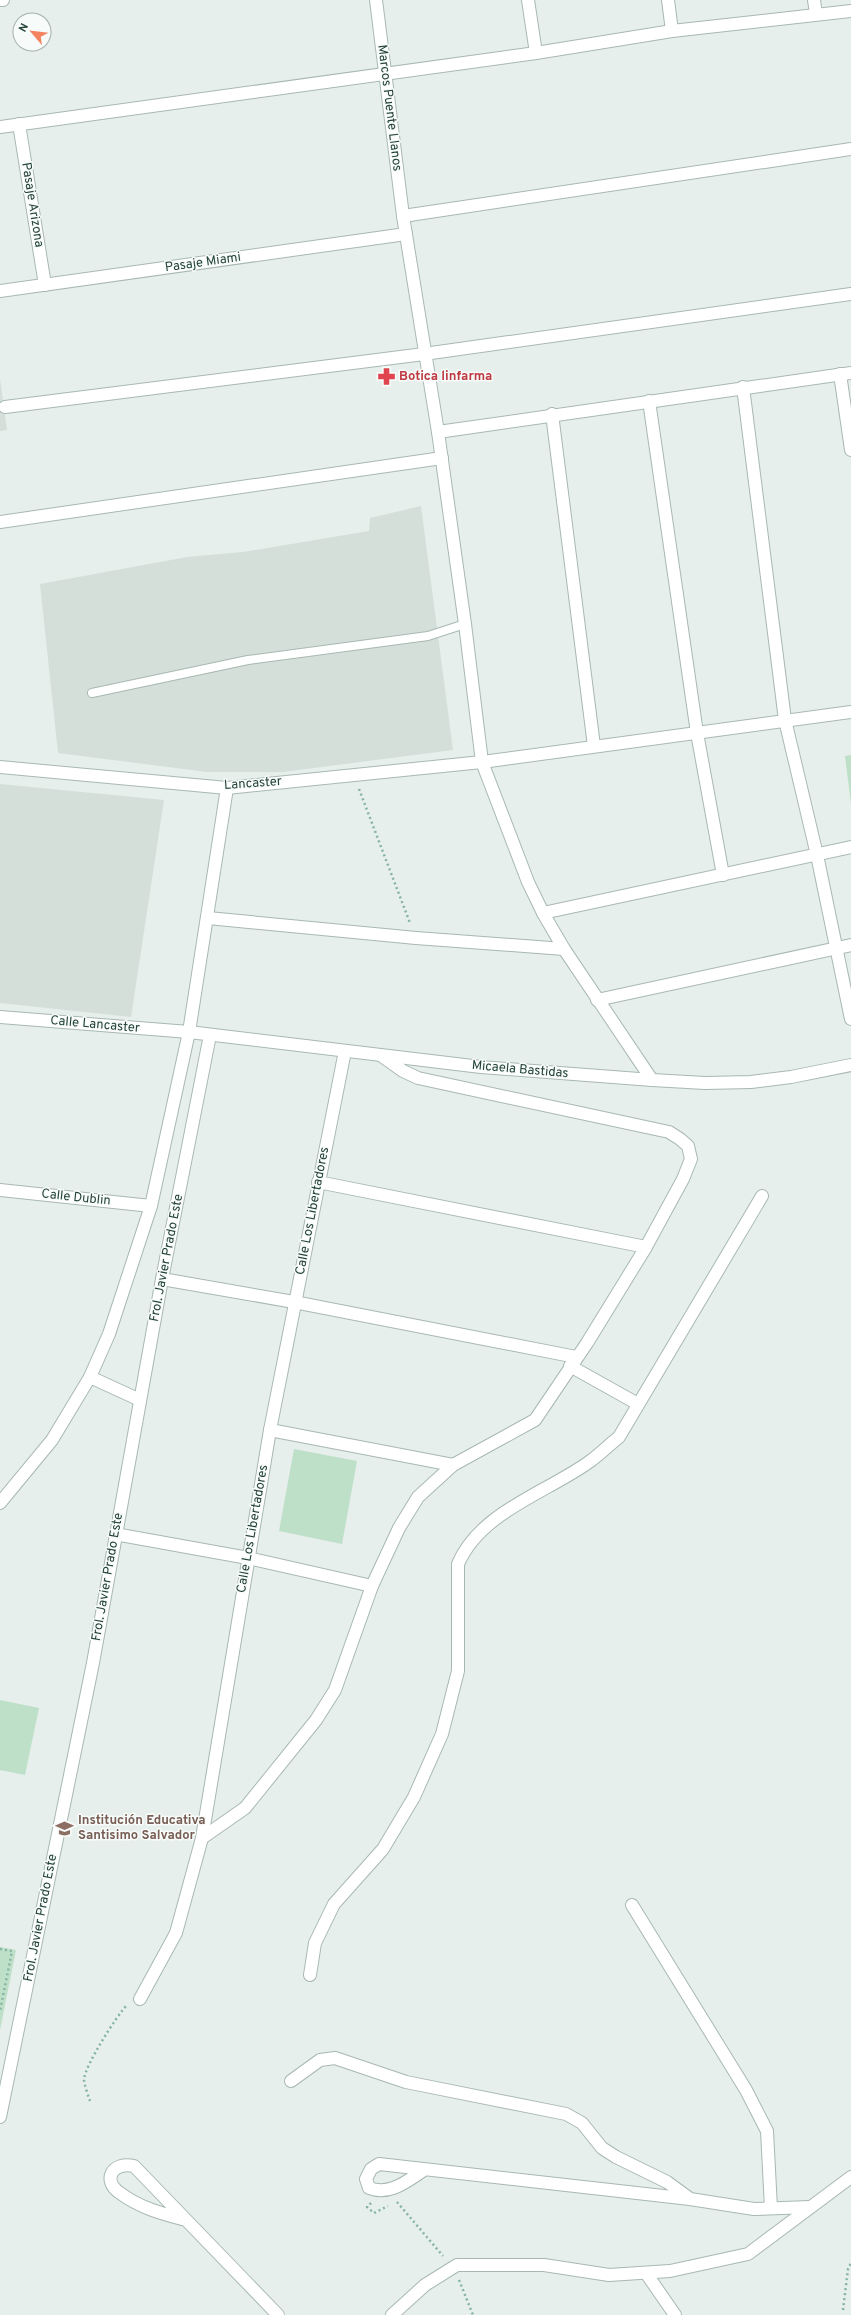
<svg xmlns="http://www.w3.org/2000/svg" width="851" height="2315" font-family="Overpass,sans-serif">
<style>
.built{fill:#d4dfda}
.green{fill:#bfe0c8}
.lines{fill:none;stroke-linecap:round;stroke-linejoin:round}
.service-casing{stroke:#a8b8b2;stroke-width:10}
.minor-casing{stroke:#a8b8b2;stroke-width:14}
.tertiary-casing{stroke:#a8b8b2;stroke-width:14}
.path{stroke:#86b3a5;stroke-width:2.5;stroke-dasharray:2 3;stroke-linecap:butt}
.service{stroke:#fff;stroke-width:8}
.minor{stroke:#fff;stroke-width:12}
.tertiary{stroke:#fff;stroke-width:12}
.labels{text-anchor:middle;dominant-baseline:central;stroke-width:3;stroke-linejoin:round;paint-order:stroke}
.street-label{font-size:13px;fill:#24423a;stroke:#f7fbf9}
.health-label{font-size:13px;font-weight:bold;fill:#be3a42;stroke:#f7fbf9;text-anchor:start}
.education-label{font-size:13px;font-weight:bold;fill:#785e54;stroke:#f7fbf9;text-anchor:start}
</style>
<rect width="100%" height="100%" fill="#e6efeb"/>
<g class="built">
<polygon points="0,379 7,430 0,431"/>
<polygon points="421,506 453,750 283,772 207,772 58,753 40,584 187,557 243,552 369,531 370,518"/>
<polygon points="0,784 164,800 131,1017 0,1003"/>
</g>
<g class="green">
<polygon points="851,755 851,804 845,756"/>
<polygon points="294,1449 357,1461 342,1544 279,1531"/>
<polygon points="0,1700 39,1708 25,1775 0,1770"/>
<polygon points="0,1947 16,1950 0,2030"/>
</g>
<g class="lines">
<defs>
<polyline id="service" points="92,693 248,660 428,636 465,624"/>
<g id="minor">
<polyline points="0,0 3,0"/>
<polyline points="528,0 536,53"/>
<polyline points="668,0 672,31"/>
<polyline points="814,0 816,14"/>
<polyline points="19,124 45,285"/>
<polyline points="0,127 536,53 672,31 851,11"/>
<polyline points="403,216 851,149"/>
<polyline points="0,291 406,234"/>
<polyline points="840,374 851,450"/>
<polyline points="743,387 785,720 817,855 851,1019"/>
<polyline points="649,401 697,733 723,875"/>
<polyline points="5,407 424,354 851,294"/>
<polyline points="552,414 594,746"/>
<polyline points="438,432 851,373"/>
<polyline points="0,522 442,458"/>
<polyline points="482,762 851,712"/>
<polyline points="543,913 851,847"/>
<polyline points="208,918 416,938 564,949"/>
<polyline points="597,1000 851,945"/>
<polyline points="189,1032 227,788"/>
<polyline points="318,1182 646,1247"/>
<polyline points="0,1190 151,1206"/>
<polyline points="162,1279 294,1302 576,1357"/>
<polyline points="570,1366 638,1404"/>
<polyline points="270,1430 453,1465"/>
<polyline points="115,1534 248,1558 372,1586"/>
<polyline points="202,1838 245,1808 316,1720 335,1690 372,1586 399,1528 418,1497 453,1465 535,1420 587,1343 646,1247 683,1179 691,1159 688,1146 680,1139 669,1132 418,1078 403,1071 382,1056"/>
<polyline points="632,1905 746,2090 767,2131 771,2208"/>
<path d="M 310,1975 L 315,1943 L 334,1904 L 383,1849 L 414,1797 L 442,1734 L 458,1671 L 458,1564 C 480,1512 546,1493 589,1462 C 599,1455 609,1445 619,1437 L 762,1196"/>
<polyline points="140,1999 176,1933 202,1838 270,1430 345,1051"/>
<polyline points="291,2081 320,2060 335,2058 406,2082 566,2114 582,2123 602,2148 616,2157 667,2182 689,2198"/>
<path d="M 424,2170 C 407,2181 390,2196 369,2188 L 366,2179 L 371,2169 L 379,2164 L 690,2199 L 754,2209 L 810,2207"/>
<path d="M 186,2220 C 163,2214 140,2208 120,2193 C 101,2180 113,2161 134,2166 L 278,2315"/>
<polyline points="646,2273 675,2315"/>
<polyline points="392,2315 425,2285 457,2265 544,2265 609,2275 670,2271 748,2254 851,2177"/>
</g>
<g id="tertiary">
<polyline points="376,0 403,216 438,432 465,624 482,762 528,882 543,913 564,949 652,1080"/>
<polyline points="0,767 227,788 482,762"/>
<polyline points="0,1017 189,1032 481,1067 652,1080 705,1083 751,1082 791,1077 851,1065"/>
<polyline points="90,1377 140,1400"/>
<polyline points="0,1503 52,1440 90,1377 109,1334 151,1206 189,1032"/>
<polyline points="0,2117 93,1663 162,1279 210,1035"/>
</g>
</defs>
<use href="#service" class="service-casing"/>
<use href="#minor" class="minor-casing"/>
<use href="#tertiary" class="tertiary-casing"/>
<g class="path">
<polyline points="359,789 410,923"/>
<polyline points="0,1949 12,1951 0,2011"/>
<path d="M 90,2101 C 88,2095 85,2087 84,2080 C 84,2067 117,2015 127,2005"/>
<polyline points="397,2202 443,2256"/>
<polyline points="371,2203 367,2207 374,2213 388,2206"/>
<polyline points="459,2280 473,2315"/>
<polyline points="843,2310 848,2269 851,2263"/>
</g>
<use href="#service" class="service"/>
<use href="#minor" class="minor"/>
<use href="#tertiary" class="tertiary"/>
</g>
<defs>
<symbol id="pharmacy-bare" viewBox="-9 -9 18 18"><path d="M-2-6h4v4h4v4h-4v4h-4v-4h-4v-4h4Z" fill="#e0444e" stroke="#f7fbf9" stroke-width="2.5" paint-order="stroke"/></symbol>
<symbol id="school-bare" viewBox="-9 -9 18 18"><path d="M0-5L7-2L0 1L-7-2ZM-4 1L0 2.5L4 1V4Q0 6-4 4Z" fill="#8d6e63" stroke="#f7fbf9" stroke-width="2.5" paint-order="stroke"/></symbol>
</defs>
<g fill-rule="evenodd">
<use href="#pharmacy-bare" x="374" y="364" width="25" height="25"/>
<use href="#school-bare" x="52" y="1816" width="25" height="25"/>
</g>
<g class="labels">
<g class="street-label">
<text transform="translate(389 108) rotate(83)">Marcos Puente Llanos</text>
<text transform="translate(32 205) rotate(81)">Pasaje Arizona</text>
<text transform="translate(203 263) rotate(-8)">Pasaje Miami</text>
<text transform="translate(253 784) rotate(-4)">Lancaster</text>
<text transform="translate(95 1025) rotate(5)">Calle Lancaster</text>
<text transform="translate(520 1070) rotate(5)">Micaela Bastidas</text>
<text transform="translate(76 1198) rotate(6)">Calle Dublin</text>
<text transform="translate(313 1211) rotate(-79)">Calle Los Libertadores</text>
<text transform="translate(167 1258) rotate(-79)">Frol. Javier Prado Este</text>
<text transform="translate(253 1529) rotate(-80)">Calle Los Libertadores</text>
<text transform="translate(108 1577) rotate(-80)">Frol. Javier Prado Este</text>
<text transform="translate(41 1918) rotate(-79)">Frol. Javier Prado Este</text>
</g>
<g class="health-label">
<text x="399" y="377">Botica linfarma</text>
</g>
<g class="education-label">
<text x="78" y="1821">Institución Educativa<tspan x="78" dy="15">Santisimo Salvador</tspan></text>
</g>
</g>
<g transform="translate(32 32) rotate(298)"><circle r="19" fill="#f7fbf9" stroke="#a3b1ad"/>
<path d="M0-3L7 15L0 10L-7 15Z" fill="#f4845f"/>
<text y="-6" font-size="11" font-weight="bold" text-anchor="middle" fill="#24423a">N</text>
</g>
</svg>
